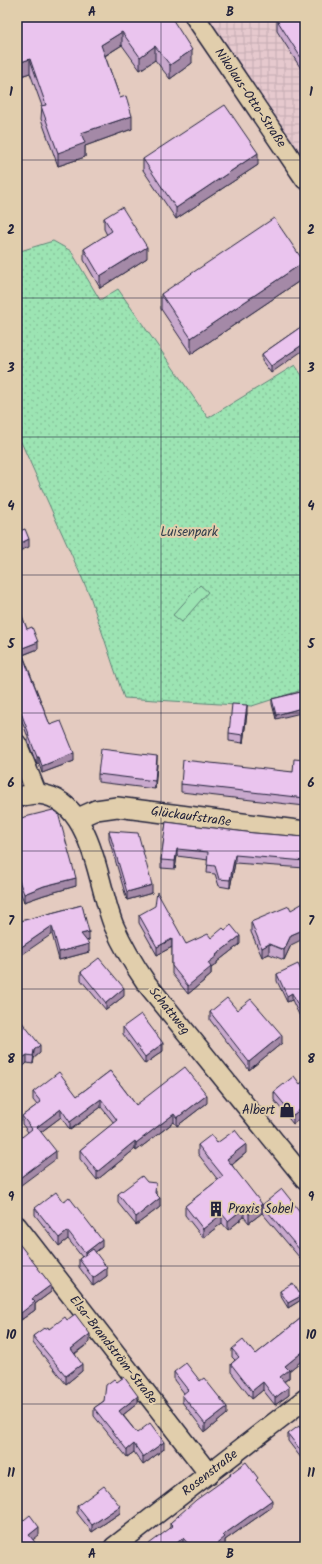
<svg xmlns="http://www.w3.org/2000/svg" width="322" height="1564" font-family="Kalam,sans-serif">
<style>
.industrial{fill:url(#industrial-grid)}
.park{fill:url(#park-dots);stroke:#5f8377}
.pitch{fill:#9ce4b3;stroke:#5f8377}
.lines{fill:none;stroke-linecap:round;stroke-linejoin:round}
.street-casing{stroke:#22223b;stroke-width:22}
.street{stroke:#e1ceac;stroke-width:19}
.wall{fill:#c9a9cd;stroke:#22223b}
.shaded-wall{fill:#a489a7;stroke:#22223b}
.building{fill:#eac4ee;stroke:#22223b}
.grid{fill:none;stroke:#22223b;stroke-width:1;stroke-opacity:0.55}
.labels{text-anchor:middle;dominant-baseline:central;stroke-width:4;stroke-linejoin:round;paint-order:stroke}
.street-label{font-size:13px;fill:#22223b;stroke:#e1ceac}
.park-label{font-size:13px;fill:#343f4d;stroke:#e1ceac}
.poi-label{font-size:13px;fill:#22223b;stroke:#e1ceac;text-anchor:end}
.neatline{fill:none;stroke:#22223b;stroke-width:1.5}
.grid-label{font-size:13px;text-anchor:middle;font-weight:bold;fill:#22223b}
</style>
<defs>
<pattern id="industrial-grid" width="8" height="8" patternUnits="userSpaceOnUse"><rect width="8" height="8" fill="#e6c9ce"/><path d="M0 4h8M4 0v8" fill="none" stroke="#c5acb2"/></pattern>
<pattern id="park-dots" width="8" height="8" patternUnits="userSpaceOnUse"><rect width="8" height="8" fill="#9ce4b3"/><path d="M2 2h.1M6 6h.1" fill="none" stroke="#86c39b" stroke-width="1.8" stroke-linecap="round"/></pattern>
</defs>
<rect width="100%" height="100%" fill="#e4cbc0"/>
<filter id="ink" filterUnits="userSpaceOnUse"><feTurbulence type="fractalNoise" baseFrequency=".025" numOctaves="2"/><feDisplacementMap in="SourceGraphic" scale="8" xChannelSelector="R" yChannelSelector="G"/><feConvolveMatrix kernelMatrix="1 2 1 2 8 2 1 2 1" color-interpolation-filters="sRGB"/></filter>
<g filter="url(#ink)">
<polygon class="industrial" points="205,17 305,17 305,166"/>
<polygon class="park" points="53,241 71,251 100,300 118,289 208,418 295,365 305,380 305,689 252,706 124,698 90,596 17,433 17,252"/>
<polygon class="pitch" points="200,585 208,592 182,622 173,615"/>
<g class="lines">
<defs>
<g id="street">
<polyline points="195,17 305,179"/>
<polyline points="17,744 37,794"/>
<path d="M 17,797 C 23,796 32,794 38,794 C 93,798 97,886 114,926 C 123,947 134,965 147,984 L 305,1179"/>
<polyline points="78,818 96,810 117,807 305,831"/>
<polyline points="17,1226 209,1474"/>
<polyline points="114,1547 305,1399"/>
</g>
</defs>
<use href="#street" class="street-casing"/>
<use href="#street" class="street"/>
</g>
<g class="wall">
<polygon points="17,17 171,17 192,63 170,79 155,60 140,70 122,45 105,56 120,98 132,129 85,146 85,157 58,166 41,119 42,106 30,73 18,77 17,74"/>
<polygon points="279,17 305,17 305,75 277,31 277,20 280,19"/>
<polygon points="143,159 258,165 176,219 143,170"/>
<polygon points="104,218 147,258 100,288 84,260 84,249 107,235 104,229"/>
<polygon points="304,278 191,354 161,309 161,294"/>
<polygon points="305,324 271,373 262,361 262,354"/>
<polygon points="17,603 27,629 38,649 23,655 50,725 74,761 42,773 39,764 37,765 28,742 28,737 17,709"/>
<polygon points="305,691 276,719 272,704 272,699"/>
<polygon points="247,713 243,743 229,741 229,733"/>
<polygon points="305,760 305,806 181,792 181,784 293,772"/>
<polygon points="157,764 155,789 98,782 98,774"/>
<polygon points="17,819 76,886 44,895 24,902 17,883"/>
<polygon points="166,822 254,833 305,837 305,868 235,863 230,888 219,886 215,874 207,873 208,860 177,856 175,869 161,868 161,860"/>
<polygon points="109,831 152,893 127,900 109,839"/>
<polygon points="82,905 89,940 86,941 89,952 59,960 52,934 17,922"/>
<polygon points="139,915 186,944 211,938 240,944 217,962 217,964 211,968 211,975 188,994 172,974 172,947 157,955 139,923"/>
<polygon points="251,922 291,945 284,960 269,954 262,957 251,932"/>
<polygon points="81,972 124,996 106,1010 81,980"/>
<polygon points="277,974 305,979 303,1023 292,1000 287,1002 277,981"/>
<polygon points="237,1010 282,1043 249,1070 210,1020 210,1012"/>
<polygon points="17,1025 40,1053 34,1058 33,1064 27,1063 21,1068 18,1064 17,1064"/>
<polygon points="123,1027 163,1051 145,1064 123,1034"/>
<polygon points="110,1071 136,1105 207,1103 177,1126 174,1122 136,1151 135,1149 97,1180 80,1159 80,1150 114,1123 101,1107 70,1130 61,1117 41,1132 56,1159 28,1132 22,1124 22,1116 37,1105 33,1100 33,1092 77,1096"/>
<polygon points="305,1080 305,1114 293,1124 274,1100 274,1092 300,1084"/>
<polygon points="217,1143 246,1153 232,1165 262,1213 249,1223 244,1217 228,1230 222,1223 203,1238 185,1215 185,1206 218,1180 198,1154 198,1145"/>
<polygon points="147,1182 156,1191 156,1194 160,1207 136,1225 118,1203 118,1194"/>
<polygon points="63,1202 102,1247 95,1252 107,1276 93,1286 79,1267 79,1259 82,1257 68,1239 59,1246 35,1215 35,1208"/>
<polygon points="262,1205 305,1218 305,1264 262,1213"/>
<polygon points="17,1241 51,1292 35,1304 35,1310 21,1320 17,1315"/>
<polygon points="280,1291 301,1300 288,1308 280,1295"/>
<polygon points="305,1315 305,1358 289,1371 289,1378 284,1382 289,1395 275,1405 263,1390 252,1399 231,1372 231,1364 235,1360 232,1357 232,1349 250,1349 256,1354"/>
<polygon points="67,1320 90,1342 75,1354 82,1371 66,1384 33,1343 33,1336 45,1329 49,1329"/>
<polygon points="174,1372 200,1381 227,1414 205,1432 182,1402 182,1395 184,1393 174,1380"/>
<polygon points="117,1382 138,1403 123,1415 137,1433 164,1449 143,1465 134,1452 127,1457 94,1416 94,1408 104,1401"/>
<polygon points="305,1424 305,1463 288,1441 288,1434 300,1428"/>
<polygon points="230,1474 258,1483 272,1507 225,1540 225,1545 222,1547 185,1547 170,1529 170,1523 230,1476"/>
<polygon points="77,1506 120,1513 92,1532 77,1513"/>
</g>
<g class="shaded-wall">
<polygon points="122,32 122,45 101,58 101,45"/>
<polygon points="155,46 155,60 140,70 140,57"/>
<polygon points="192,50 192,63 170,79 170,65"/>
<polygon points="30,59 30,73 18,77 18,63"/>
<polygon points="132,116 132,129 85,146 85,157 58,166 58,153 81,133"/>
<polygon points="258,153 258,165 176,219 176,208"/>
<polygon points="147,247 147,258 100,288 100,276"/>
<polygon points="304,262 304,278 191,354 191,338"/>
<polygon points="305,343 305,349 271,373 271,366"/>
<polygon points="29,539 29,547 17,552 17,545"/>
<polygon points="38,642 38,649 20,656 20,649"/>
<polygon points="247,705 247,713 243,743 243,735"/>
<polygon points="305,707 305,712 276,719 276,715"/>
<polygon points="74,753 74,761 42,773 42,766"/>
<polygon points="157,756 157,764 155,789 155,781"/>
<polygon points="37,757 39,757 39,764 37,765"/>
<polygon points="177,849 177,856 175,869 175,861"/>
<polygon points="235,855 235,863 230,888 230,880"/>
<polygon points="76,878 76,886 44,895 24,902 24,894 44,886"/>
<polygon points="152,885 152,893 127,900 127,892"/>
<polygon points="52,926 52,934 17,958 17,950"/>
<polygon points="305,929 305,938 291,945 284,960 284,950 291,935"/>
<polygon points="89,932 89,940 81,943 81,934"/>
<polygon points="240,936 240,944 217,962 217,964 211,968 211,975 188,994 188,986 208,963 216,955"/>
<polygon points="172,939 172,947 157,955 157,947"/>
<polygon points="89,944 89,952 59,960 59,952"/>
<polygon points="269,944 269,954 262,957 262,948"/>
<polygon points="124,988 124,996 106,1010 106,1003"/>
<polygon points="292,993 292,1000 287,1002 287,996"/>
<polygon points="305,1015 305,1022 303,1023 303,1016"/>
<polygon points="282,1035 282,1043 249,1070 249,1062"/>
<polygon points="163,1043 163,1051 145,1064 145,1057"/>
<polygon points="40,1045 40,1053 34,1058 33,1064 34,1050"/>
<polygon points="27,1055 27,1063 21,1068 21,1059"/>
<rect x="17" y="1056" width="1" height="8"/>
<polygon points="207,1095 207,1103 177,1126 177,1118"/>
<polygon points="101,1099 101,1107 70,1130 70,1122"/>
<polygon points="305,1106 305,1114 293,1124 293,1115"/>
<polygon points="61,1109 61,1117 37,1135 37,1127"/>
<polygon points="174,1114 174,1122 136,1151 136,1143"/>
<polygon points="135,1141 135,1149 97,1180 97,1172"/>
<polygon points="246,1144 246,1153 227,1168 227,1159"/>
<polygon points="56,1151 56,1159 17,1188 17,1180"/>
<polygon points="160,1198 160,1207 136,1225 136,1217"/>
<polygon points="262,1204 262,1213 249,1223 249,1214"/>
<polygon points="244,1208 244,1217 228,1230 228,1221"/>
<polygon points="222,1214 222,1223 203,1238 203,1229"/>
<polygon points="68,1231 68,1239 59,1246 59,1238"/>
<polygon points="102,1240 102,1247 85,1260 85,1253"/>
<polygon points="107,1268 107,1276 93,1286 93,1278"/>
<polygon points="51,1285 51,1292 35,1304 35,1310 21,1320 21,1313 32,1299"/>
<polygon points="301,1296 301,1300 288,1308 288,1303"/>
<polygon points="90,1334 90,1342 71,1356 71,1349"/>
<polygon points="305,1350 305,1358 289,1371 289,1378 280,1384 280,1377 285,1366"/>
<polygon points="82,1364 82,1371 66,1384 66,1376"/>
<polygon points="263,1382 263,1390 252,1399 252,1391"/>
<polygon points="289,1387 289,1395 275,1405 275,1398"/>
<polygon points="138,1396 138,1403 119,1418 119,1411"/>
<polygon points="227,1407 227,1414 205,1432 205,1424"/>
<polygon points="164,1442 164,1449 143,1465 143,1457"/>
<polygon points="134,1444 134,1452 127,1457 127,1450"/>
<polygon points="272,1500 272,1507 225,1540 225,1545 222,1547 213,1547 223,1535"/>
<polygon points="120,1506 120,1513 92,1532 92,1525"/>
<polygon points="39,1527 39,1535 29,1543 29,1535"/>
<polygon points="183,1538 183,1545 181,1547 172,1547"/>
</g>
<g class="building">
<polygon points="17,17 171,17 192,50 170,65 155,46 140,57 122,32 101,45 120,98 126,96 132,116 81,133 85,143 58,153 41,106 46,105 30,59 18,63 17,60"/>
<polygon points="282,17 305,17 305,64 277,20"/>
<polygon points="225,105 258,153 176,208 143,159"/>
<polygon points="122,207 147,247 100,276 84,249 112,231 104,218"/>
<polygon points="274,218 304,262 191,338 161,294"/>
<polygon points="305,324 305,343 271,366 262,354"/>
<polygon points="25,529 29,539 17,545 17,532"/>
<polygon points="17,603 27,629 32,627 38,642 20,649 50,725 61,721 74,753 42,766 39,757 37,757 28,734 29,734 17,702"/>
<polygon points="305,691 305,707 276,715 272,699"/>
<polygon points="232,704 247,705 243,735 229,733"/>
<polygon points="101,749 157,756 155,781 98,774"/>
<polygon points="294,759 305,760 305,798 181,784 183,760 293,772"/>
<polygon points="53,810 58,813 76,878 44,886 24,894 17,875 17,819"/>
<polygon points="166,822 254,833 305,837 305,861 235,855 230,880 219,879 215,866 207,865 208,852 177,849 175,861 161,860"/>
<polygon points="109,831 138,833 152,885 127,892"/>
<polygon points="157,892 186,944 208,934 211,938 223,928 225,930 231,925 240,936 216,955 217,956 208,963 211,967 188,986 172,966 172,939 157,947 139,915 155,906"/>
<polygon points="305,902 305,929 291,935 284,950 269,944 262,948 251,922 289,906 291,910"/>
<polygon points="82,905 89,932 81,934 89,944 59,952 52,926 17,950 17,922"/>
<polygon points="99,958 124,988 106,1003 81,972"/>
<polygon points="298,964 305,979 305,1015 303,1016 292,993 287,996 277,974"/>
<polygon points="227,998 237,1010 251,999 282,1035 249,1062 210,1012"/>
<polygon points="141,1014 163,1043 145,1057 123,1027"/>
<polygon points="21,1021 40,1045 34,1050 33,1056 27,1055 21,1059 18,1056 17,1056 17,1025"/>
<polygon points="185,1067 207,1095 177,1118 174,1114 136,1143 135,1141 97,1172 80,1150 117,1120 101,1099 70,1122 61,1109 37,1127 56,1151 17,1180 17,1141 32,1129 22,1116 41,1102 33,1092 59,1072 77,1096 110,1071 136,1105"/>
<polygon points="294,1076 300,1084 305,1080 305,1106 293,1115 274,1092"/>
<polygon points="235,1130 246,1144 227,1159 262,1204 249,1214 244,1208 228,1221 222,1214 203,1229 185,1206 223,1176 198,1145 211,1135 217,1143"/>
<polygon points="142,1176 147,1182 156,1183 155,1193 160,1198 136,1217 118,1194"/>
<polygon points="282,1189 305,1218 305,1256 262,1205"/>
<polygon points="56,1192 63,1202 69,1197 102,1240 85,1253 68,1231 59,1238 35,1208"/>
<polygon points="17,1241 51,1285 32,1299 35,1302 21,1313 17,1308"/>
<polygon points="93,1249 107,1268 93,1278 79,1259"/>
<polygon points="293,1283 301,1296 288,1303 280,1291"/>
<polygon points="75,1314 90,1334 71,1349 82,1364 66,1376 33,1336 44,1328 45,1329 48,1327 49,1329 65,1317 67,1320"/>
<polygon points="305,1315 305,1350 285,1366 289,1370 280,1377 289,1387 275,1398 263,1382 252,1391 231,1364 239,1357 232,1349 243,1340 250,1349 251,1348 256,1354"/>
<polygon points="186,1363 200,1381 204,1378 227,1407 205,1424 182,1395 188,1390 174,1372"/>
<polygon points="124,1377 138,1396 119,1411 137,1433 150,1423 164,1442 143,1457 134,1444 127,1450 94,1408 104,1401 106,1385 114,1379 117,1382"/>
<polygon points="305,1424 305,1456 288,1434 299,1426 300,1428"/>
<polygon points="246,1462 258,1478 256,1480 272,1500 223,1535 225,1537 213,1547 191,1547 183,1538 172,1547 145,1547 173,1526 170,1523 196,1500 231,1475 230,1474"/>
<polygon points="104,1486 120,1506 92,1525 77,1506"/>
<polygon points="30,1515 39,1527 29,1535 39,1547 17,1547 17,1521 19,1524"/>
</g>
</g>
<path class="grid" d="M 161,17 L 161,1547M 17,160 L 305,160M 17,298 L 305,298M 17,437 L 305,437M 17,575 L 305,575M 17,713 L 305,713M 17,851 L 305,851M 17,989 L 305,989M 17,1127 L 305,1127M 17,1266 L 305,1266M 17,1404 L 305,1404"/>
<defs>
<symbol id="shop-bare" viewBox="-9 -9 18 18"><path d="M-5-2.5h2.3a2.7 3.5 0 0 1 5.4 0H5L5.5 6h-11ZM-1.5-2.5h3a1.5 2.3 0 0 0-3 0Z" fill="#22223b" stroke="#e1ceac" stroke-width="2.5" paint-order="stroke"/></symbol>
<symbol id="building-bare" viewBox="-9 -9 18 18"><path d="M-4-6H4V6H1V3H-1V6H-4ZM-2.5-4.3h1.7v1.8h-1.7ZM.8-4.3h1.7v1.8H.8ZM-2.5-1h1.7V.8h-1.7ZM.8-1h1.7V.8H.8Z" fill="#22223b" stroke="#e1ceac" stroke-width="2.5" paint-order="stroke"/></symbol>
</defs>
<g fill-rule="evenodd">
<use href="#shop-bare" x="276" y="1099" width="22" height="22"/>
<use href="#building-bare" x="205" y="1198" width="22" height="22"/>
</g>
<g class="labels">
<g class="street-label">
<text transform="translate(250 98) rotate(56)">Nikolaus-Otto-Straße</text>
<text transform="translate(191 817) rotate(8)">Glückaufstraße</text>
<text transform="translate(169 1011) rotate(51)">Schattweg</text>
<text transform="translate(113 1350) rotate(52)">Elsa-Brandström-Straße</text>
<text transform="translate(210 1473) rotate(-38)">Rosenstraße</text>
</g>
<g class="park-label">
<text x="189" y="532">Luisenpark</text>
</g>
<g class="poi-label">
<text x="275" y="1110">Albert</text>
<text x="228" y="1209" text-anchor="start">Praxis Sobel</text>
</g>
</g>
<rect width="322" height="1564" fill="none" stroke="#e1ceac" stroke-width="44"/>
<rect x="22" y="22" width="278" height="1520" class="neatline"/>
<g class="grid-label">
<text x="92" y="16">A</text>
<text x="230" y="16">B</text>
<text x="11" y="96">1</text>
<text x="311" y="96">1</text>
<text x="11" y="234">2</text>
<text x="311" y="234">2</text>
<text x="11" y="372">3</text>
<text x="311" y="372">3</text>
<text x="11" y="510">4</text>
<text x="311" y="510">4</text>
<text x="11" y="648">5</text>
<text x="311" y="648">5</text>
<text x="11" y="787">6</text>
<text x="311" y="787">6</text>
<text x="11" y="925">7</text>
<text x="311" y="925">7</text>
<text x="11" y="1063">8</text>
<text x="311" y="1063">8</text>
<text x="11" y="1201">9</text>
<text x="311" y="1201">9</text>
<text x="11" y="1339">10</text>
<text x="311" y="1339">10</text>
<text x="11" y="1477">11</text>
<text x="311" y="1477">11</text>
<text x="92" y="1558">A</text>
<text x="230" y="1558">B</text>
</g>
</svg>
